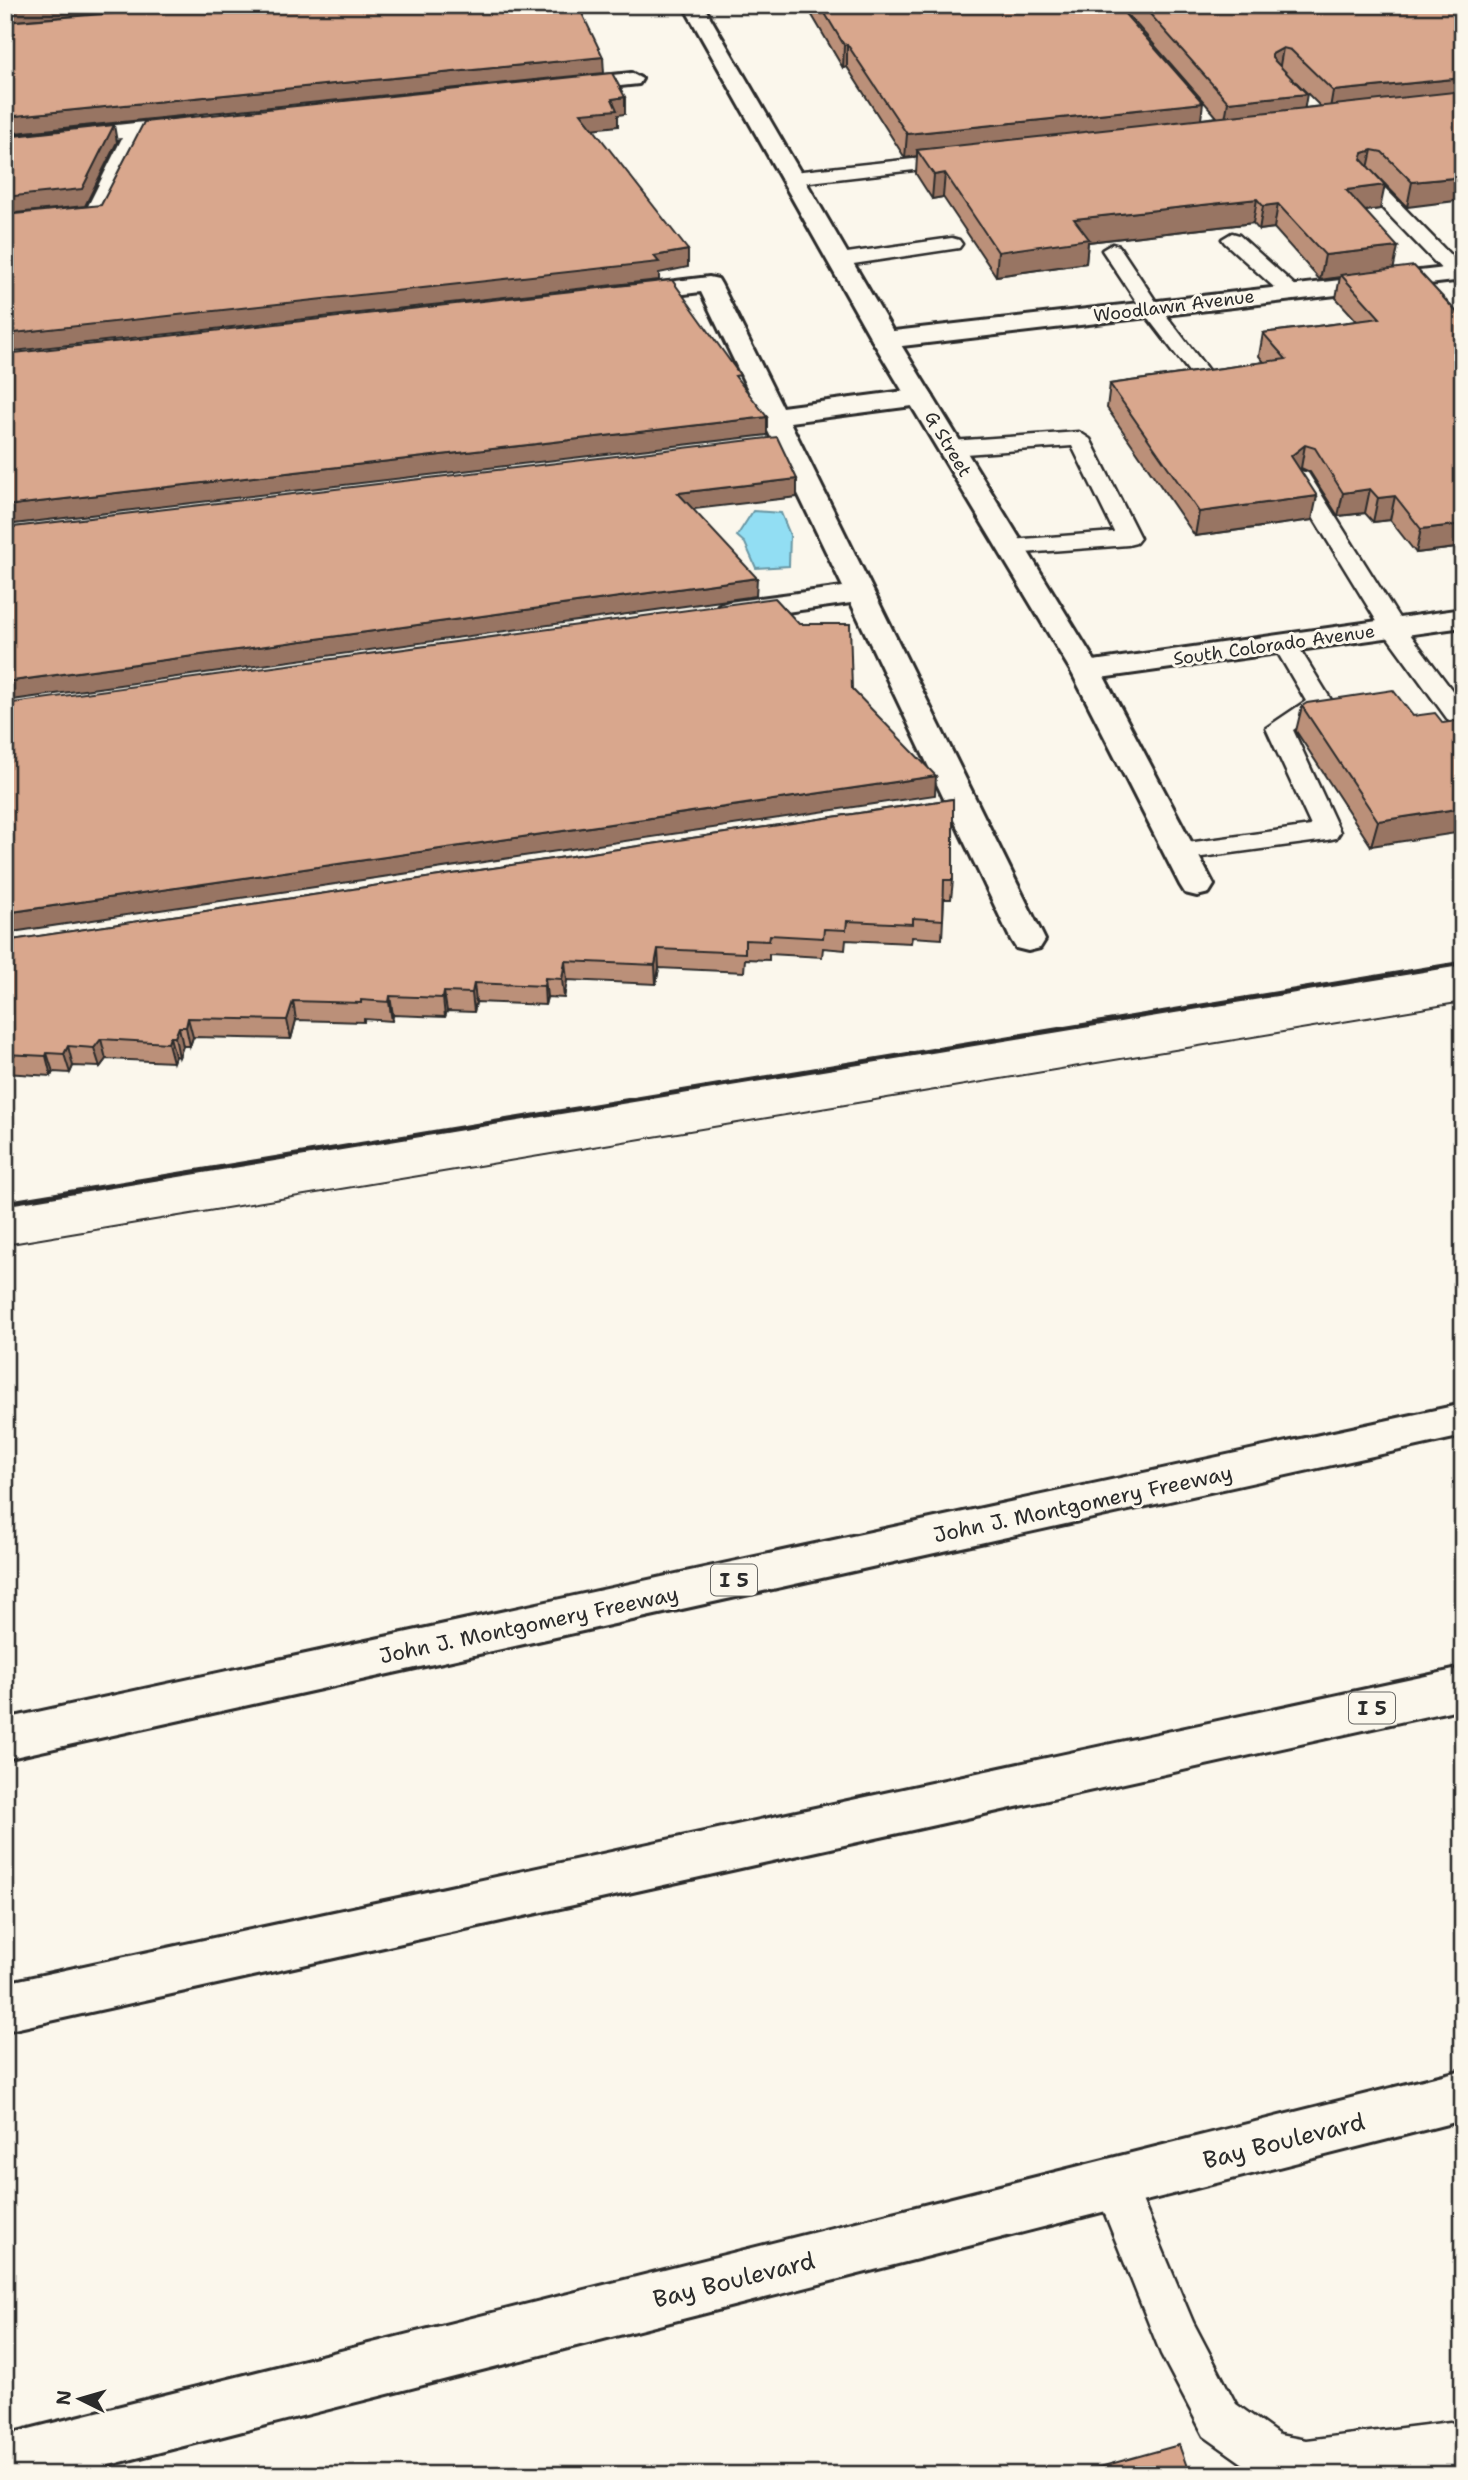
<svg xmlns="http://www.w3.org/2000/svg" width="1468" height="2480" font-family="'Shantell Sans',sans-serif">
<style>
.water{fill:#92def3;stroke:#6996a3;stroke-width:2}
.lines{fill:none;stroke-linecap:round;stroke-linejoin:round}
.lane-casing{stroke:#2b2b2b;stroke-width:5}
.street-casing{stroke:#2b2b2b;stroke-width:6}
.secondary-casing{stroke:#2b2b2b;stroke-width:6}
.highway-casing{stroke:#2b2b2b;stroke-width:6}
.lane{fill:#fbf7ec;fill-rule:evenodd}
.street{fill:#fbf7ec;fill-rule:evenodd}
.secondary{fill:#fbf7ec;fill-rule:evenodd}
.highway{fill:#fbf7ec;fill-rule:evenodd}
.tram{stroke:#2b2b2b;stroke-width:2}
.rail{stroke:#2b2b2b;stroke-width:5}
.wall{fill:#bb9079;stroke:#2b2b2b;stroke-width:2;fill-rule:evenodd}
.shaded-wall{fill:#987563;stroke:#2b2b2b;stroke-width:2}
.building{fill:#d9a78d;stroke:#2b2b2b;stroke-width:2}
.labels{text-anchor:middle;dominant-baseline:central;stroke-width:6;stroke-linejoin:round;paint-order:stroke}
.far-street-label{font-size:18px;fill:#2b2b2b;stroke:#fbf7ec}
.shield{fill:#fbf7ec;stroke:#696865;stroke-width:2}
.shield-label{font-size:19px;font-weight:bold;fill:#2b2b2b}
.street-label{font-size:21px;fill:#2b2b2b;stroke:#fbf7ec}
.near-street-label{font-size:24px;fill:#2b2b2b;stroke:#fbf7ec}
</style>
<rect width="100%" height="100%" fill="#fbf7ec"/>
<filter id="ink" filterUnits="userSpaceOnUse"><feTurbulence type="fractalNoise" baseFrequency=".0143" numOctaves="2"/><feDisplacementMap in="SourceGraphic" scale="14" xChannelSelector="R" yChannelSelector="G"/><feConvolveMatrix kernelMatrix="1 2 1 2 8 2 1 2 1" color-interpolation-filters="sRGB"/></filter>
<g filter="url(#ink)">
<polygon class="water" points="753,511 781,513 790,535 789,566 756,568 745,543 737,536"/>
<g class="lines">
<defs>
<g id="lane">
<polygon points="959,154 966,156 968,160 966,164 793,184 784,178 793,172"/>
<polygon points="1368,176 1375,178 1463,268 1463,286 1456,284 1361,186 1359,182 1361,178"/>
<polygon points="1232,233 1239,235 1299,289 1302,293 1299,297 1285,297 1225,243 1222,239"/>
<polygon points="952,238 959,240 962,244 959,248 840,266 830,260 840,254"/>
<polygon points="1112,244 1119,246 1159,306 1217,382 1221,386 1217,390 1203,390 1144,313 1102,250"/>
<polygon points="1079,432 1090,439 1140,538 1136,543 1128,545 1011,554 1003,552 999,547 1003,542 1011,540 1114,532 1072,446 951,455 940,448 951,441"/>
<polygon points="1300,471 1308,473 1404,626 1463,705 1463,731 1454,728 1381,628 1289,478"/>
<polygon points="1284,636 1293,638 1333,703 1293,730 1340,832 1336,838 1327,840 1180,860 1171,858 1167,852 1171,846 1180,844 1311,826 1266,728 1306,701 1272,643 1275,638"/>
<polygon points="1114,2163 1129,2169 1193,2322 1236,2404 1279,2435 1306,2440 1450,2422 1463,2427 1463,2463 1450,2468 1396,2475 1259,2475 1204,2436 1161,2354 1093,2184 1099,2169"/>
</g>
<g id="street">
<polygon points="631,73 642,79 639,84 564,92 553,86 564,80"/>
<polygon points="191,117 202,124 199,129 145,136 104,219 5,231 5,217 87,208 122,138 5,151 5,137"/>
<polygon points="1463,266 1463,280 885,348 876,345 872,340 876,335 885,332"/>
<polygon points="709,277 718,279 721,284 782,407 920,389 929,391 933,397 929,403 920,405 790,422 1045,940 1040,948 1028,951 1016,948 1011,940 851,603 729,620 719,617 714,611 719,605 729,602 843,587 701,292 626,301 617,299 614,294 617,289 626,287"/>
<polygon points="1463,609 1463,627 1086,680 1075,677 1071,671 1075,665 1086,662"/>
</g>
<g id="secondary">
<polygon points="683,5 703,5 898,340 1101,671 1214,885 1209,893 1197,896 1185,893 1180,885 1071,671 872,340"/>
<polygon points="1463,2070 1463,2120 70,2475 5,2475 5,2435"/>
</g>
<g id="highway">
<polygon points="1463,1404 1463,1436 5,1759 5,1719"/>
<polygon points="1463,1668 1463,1708 5,2031 5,1983"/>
</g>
</defs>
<use href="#lane" class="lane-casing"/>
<use href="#street" class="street-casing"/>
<use href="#secondary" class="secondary-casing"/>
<use href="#highway" class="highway-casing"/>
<use href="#lane" class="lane"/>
<use href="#street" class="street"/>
<use href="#secondary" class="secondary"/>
<use href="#highway" class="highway"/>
<polyline class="tram" points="5,1245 1463,1002"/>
<polyline class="rail" points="5,1203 1463,963"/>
</g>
<g class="wall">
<path d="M 806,5 L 1463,5 L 1407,207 L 1377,176 L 1380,209 L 1365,211 L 1393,269 L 1463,319 L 1463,547 L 1416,553 L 1390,520 L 1373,522 L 1365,513 L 1338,516 L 1310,472 L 1301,468 L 1300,469 L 1312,520 L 1195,536 L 1107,408 L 1110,384 L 1264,362 L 1259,356 L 1263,333 L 1357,321 L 1336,298 L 1340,277 L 1320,280 L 1274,228 L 1259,230 L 1253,223 L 1088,242 L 1086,263 L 996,276 L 943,197 L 932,199 L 916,174 L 917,156 L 905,158 L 847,67 L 843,68 ZM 1125,16 L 1130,17 L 1217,117 L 1201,119 ZM 1296,82 L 1320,106 L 1305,108 Z"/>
<polygon points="1302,706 1413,716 1371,846 1296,731"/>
<polygon points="953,799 953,880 951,899 944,899 942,939 912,937 911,943 846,940 845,950 823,948 822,957 769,954 769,960 745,959 744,972 659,968 656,984 567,980 564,998 547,997 545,1005 476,1002 474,1012 447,1011 445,1017 393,1015 392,1021 364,1019 364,1022 296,1020 291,1039 193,1037 190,1046 183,1046 179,1057 175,1056 173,1062 106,1059 100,1067 73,1066 70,1073 53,1072 51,1076 5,1073 5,941"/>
</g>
<g class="shaded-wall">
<polygon points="15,5 198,5 5,22 5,6"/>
<polygon points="1115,5 1124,5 1122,15"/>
<polygon points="847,44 847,67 843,68 844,45"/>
<polygon points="1283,48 1279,71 1269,77 1272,54"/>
<polygon points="603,57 604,73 5,134 5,117"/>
<polygon points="1463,78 1463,100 1329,114 1333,91"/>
<polygon points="1307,94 1303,117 1224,125 1228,102"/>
<polygon points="625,97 625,114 618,115 618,126 582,130 581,113 612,99"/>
<polygon points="1203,103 1200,127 917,150 917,156 905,158 907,134"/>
<polygon points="114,125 117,142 85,206 5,214 5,197"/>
<polygon points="1372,150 1367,173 1361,159 1363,153"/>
<polygon points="945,173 943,197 932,199 934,175"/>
<polygon points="1463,177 1463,200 1407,207 1412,182"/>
<polygon points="1385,185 1380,209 1341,214 1346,190"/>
<polygon points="1257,199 1253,223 1088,242 1086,263 996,276 998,252 1074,219"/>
<polygon points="1278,204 1274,228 1259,230 1263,206"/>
<polygon points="1398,247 1393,271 1341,275 1340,277 1320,280 1325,255"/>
<polygon points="688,250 688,267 659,273 659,280 5,352 5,334 654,256"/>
<polygon points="767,417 767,435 5,525 5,506"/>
<polygon points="1305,445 1301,468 1287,479 1291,456"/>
<polygon points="797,479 797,497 678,511 678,493"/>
<polygon points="1370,489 1365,513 1338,516 1343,493"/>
<polygon points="1317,496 1312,520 1195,536 1199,512"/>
<polygon points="1395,496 1390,520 1373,522 1378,498"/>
<polygon points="1463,524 1463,547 1416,553 1421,529"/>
<polygon points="757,578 756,596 5,701 5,682"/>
<polygon points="936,776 935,795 5,933 5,913"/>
<polygon points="1463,808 1463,832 1371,846 1378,821"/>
<polygon points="658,949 659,968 656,984 655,965"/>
<polygon points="565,961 567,980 564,998 562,979"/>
<polygon points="545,978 547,997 545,1005 544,986"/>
<polygon points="474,983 476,1002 474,1012 472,993"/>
<polygon points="444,992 447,1011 445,1017 443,998"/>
<polygon points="390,996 393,1015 392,1021 389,1002"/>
<polygon points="293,1001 296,1020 291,1039 287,1020"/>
<polygon points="188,1018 193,1037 190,1046 186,1027"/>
<polygon points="179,1027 183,1046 179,1057 175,1037"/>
<polygon points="170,1037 175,1056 173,1062 168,1043"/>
<polygon points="101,1039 106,1059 100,1067 94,1048"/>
<polygon points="68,1046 73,1066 70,1073 64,1054"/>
<polygon points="47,1053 53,1072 51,1076 46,1056"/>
</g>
<g class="building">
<polygon points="213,5 578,5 603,57 5,117 5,22"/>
<polygon points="820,5 1117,5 1203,103 907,134 847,44 844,45"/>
<polygon points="1142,5 1463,5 1463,78 1333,91 1291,50 1283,48 1272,54 1272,58 1307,94 1228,102"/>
<polygon points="612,73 625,97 612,99 617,110 581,113 688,250 654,256 659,262 5,334 5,215 101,205 144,122"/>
<polygon points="1463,91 1463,177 1412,182 1382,152 1372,150 1363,153 1361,159 1385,185 1346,190 1398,247 1325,255 1278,204 1263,206 1257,199 1074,219 1089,239 998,252 945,173 934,175 917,150"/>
<polygon points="114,125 82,189 5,197 5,137"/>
<polygon points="1414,266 1463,319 1463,524 1421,529 1395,496 1378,498 1370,489 1343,493 1315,448 1305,445 1291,456 1317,496 1199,512 1110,384 1286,359 1263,333 1380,318 1341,275"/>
<polygon points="672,280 740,375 735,376 767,417 5,506 5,354"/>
<polygon points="777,437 797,479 678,493 757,578 5,682 5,528"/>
<polygon points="775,598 799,624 850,624 852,689 936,776 5,913 5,704"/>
<polygon points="1393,690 1413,716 1435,713 1443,723 1463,720 1463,808 1378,821 1302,706 1307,703"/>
<polygon points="953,799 953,880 944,880 943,920 913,918 913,924 847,921 846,930 824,929 823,938 770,935 769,941 745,940 745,953 658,949 655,965 565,961 562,979 545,978 544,986 474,983 472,993 444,992 443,998 390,996 389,1002 361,1000 361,1003 293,1001 287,1020 188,1018 186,1027 179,1027 175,1037 170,1037 168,1043 101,1039 94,1048 68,1046 64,1054 47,1053 46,1056 5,1054 5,941"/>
<polygon points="1179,2445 1190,2475 1071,2475"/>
</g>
</g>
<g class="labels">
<g class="far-street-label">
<text transform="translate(1174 306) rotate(-7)">Woodlawn Avenue</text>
<text transform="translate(948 444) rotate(59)">G Street</text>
<text transform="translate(1274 645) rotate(-8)">South Colorado Avenue</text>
</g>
<g class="shield">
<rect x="711" y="1564.5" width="46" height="31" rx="5"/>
<rect x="1349" y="1692.5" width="46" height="31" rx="5"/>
</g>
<g class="shield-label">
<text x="734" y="1580">I 5</text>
<text x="1372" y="1708">I 5</text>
</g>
<g class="street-label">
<text transform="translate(1083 1504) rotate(-12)">John J. Montgomery Freeway</text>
<text transform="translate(529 1625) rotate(-12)">John J. Montgomery Freeway</text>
</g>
<g class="near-street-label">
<text transform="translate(1284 2141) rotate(-14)">Bay Boulevard</text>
<text transform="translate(734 2280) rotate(-14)">Bay Boulevard</text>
</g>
</g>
<rect width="1468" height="2480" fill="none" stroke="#fbf7ec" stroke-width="28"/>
<rect x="14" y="14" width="1440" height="2452" fill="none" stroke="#2b2b2b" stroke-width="2.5" filter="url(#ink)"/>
<g transform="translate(80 2399) rotate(275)" stroke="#fbf7ec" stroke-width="5" paint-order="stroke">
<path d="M0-5L12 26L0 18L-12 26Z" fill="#2b2b2b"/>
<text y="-10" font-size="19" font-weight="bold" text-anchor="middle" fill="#2b2b2b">N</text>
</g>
</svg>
